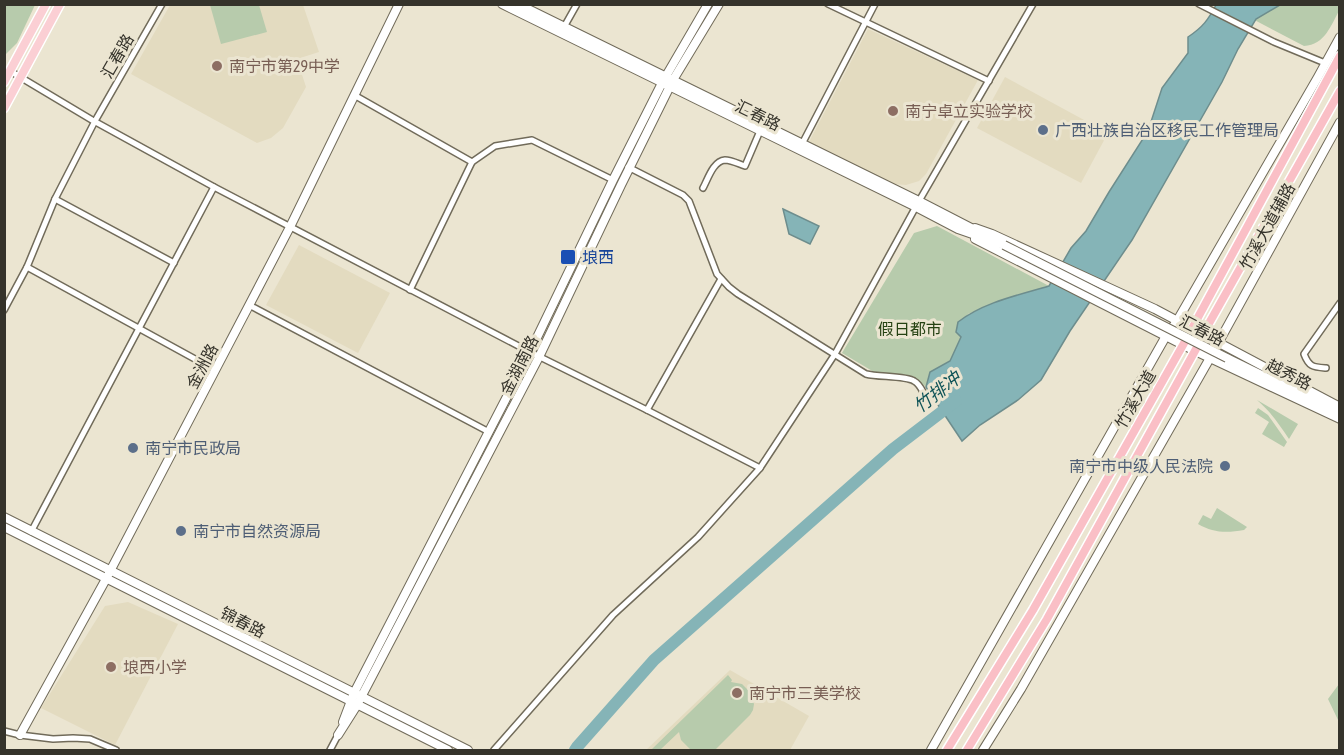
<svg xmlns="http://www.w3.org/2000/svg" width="1344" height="755" font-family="'Asap Condensed','Noto Sans SC',sans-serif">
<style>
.built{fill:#e3dbc0}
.green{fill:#b7cbac}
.water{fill:#85b4b7;stroke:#6d8d8d;stroke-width:1.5}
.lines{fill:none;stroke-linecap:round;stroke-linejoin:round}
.river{stroke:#85b4b7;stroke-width:12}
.minor-casing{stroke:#716b5a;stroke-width:8}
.secondary-casing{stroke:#716b5a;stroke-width:10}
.primary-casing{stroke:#fff;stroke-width:11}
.trunk-casing{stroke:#fff;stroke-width:11}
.minor{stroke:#fff;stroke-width:5}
.secondary{stroke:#fff;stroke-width:8}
.primary{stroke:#fbcfd4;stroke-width:8}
.trunk{stroke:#fabfc6;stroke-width:8}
.secondary-bridge-casing{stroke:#716b5a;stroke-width:10;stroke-linecap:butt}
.secondary-bridge{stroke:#fff;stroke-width:8}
.education-dot{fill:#8d6e63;stroke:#ebe5d1;stroke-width:2}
.service-dot{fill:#5c6f8a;stroke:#ebe5d1;stroke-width:2}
.transit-dot{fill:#1a4fb4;stroke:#ebe5d1;stroke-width:2}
.labels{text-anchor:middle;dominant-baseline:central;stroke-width:6;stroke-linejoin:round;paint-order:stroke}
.street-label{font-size:16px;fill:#35332b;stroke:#ebe5d1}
.education-label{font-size:16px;fill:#785e54;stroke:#ebe5d1;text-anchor:start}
.service-label{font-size:16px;fill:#4e5e75;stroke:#ebe5d1;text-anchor:start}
.transit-label{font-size:16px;fill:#164399;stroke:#ebe5d1;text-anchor:start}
.park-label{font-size:16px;fill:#264213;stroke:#ebe5d1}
.water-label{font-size:18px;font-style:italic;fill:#0e5357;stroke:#ebe5d1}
</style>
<rect width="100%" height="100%" fill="#ebe5d1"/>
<g class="built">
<polygon points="170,5 303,5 319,52 297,59 306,87 283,128 271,138 257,143 131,74"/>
<polygon points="868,29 978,80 926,174 919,181 906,185 894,184 809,142"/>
<polygon points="1005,77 1108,133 1081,183 977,128"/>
<polygon points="299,245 390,293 358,353 266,305"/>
<polygon points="128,602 178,624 115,745 41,708 105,606"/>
<polygon points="730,670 809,716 790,750 646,750"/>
</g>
<g class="green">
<polygon points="5,4 35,5 17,43 5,55"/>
<path d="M 1339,4 L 1340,9 C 1331,25 1325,45 1304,46 L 1226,5 Z"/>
<polygon points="210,5 259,5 267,32 221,44"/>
<polygon points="937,226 1049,286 1001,301 968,314 961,337 950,361 930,372 926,387 913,376 874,372 842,353 914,233"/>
<path d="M 1257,400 L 1298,424 L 1289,439 C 1279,424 1270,411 1257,400 Z"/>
<polygon points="1258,408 1268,415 1287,442 1284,447 1262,434 1269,422 1255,413"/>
<path d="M 1217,508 L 1247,527 L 1244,530 C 1227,533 1213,533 1198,524 L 1203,515 L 1211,519 Z"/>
<polygon points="728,675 732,680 731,682 742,684 749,691 754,704 753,710 750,715 716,749 713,750 691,750 681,740 679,732 660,750 651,750"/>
<polygon points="1339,684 1339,728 1339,722 1328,699"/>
</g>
<g class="water">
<path d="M 1216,5 L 1280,5 L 1256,19 L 1238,49 L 1222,82 L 1132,240 L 1070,331 L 1041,380 L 1018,400 L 980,425 L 962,441 L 926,387 L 930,372 L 950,361 L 961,337 L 956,332 L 958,322 C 984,302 1019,295 1049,286 L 1071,248 L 1086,231 L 1109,192 L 1148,131 L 1162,88 L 1188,53 L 1188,37 C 1203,27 1208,20 1216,5 Z"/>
<polygon points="783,209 819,226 810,244 789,234"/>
</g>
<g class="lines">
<polyline class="river" points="575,750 577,747 654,660 893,449 956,401"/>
<defs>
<g id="minor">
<polyline points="828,4 989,81"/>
<polyline points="1199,4 1274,42 1325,63"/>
<polyline points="564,27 577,4"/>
<polyline points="10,71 92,120 214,187 530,352 647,410 760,468"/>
<polyline points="354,95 472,162"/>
<polyline points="802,144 875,4"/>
<path d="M 628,167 L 683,195 L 689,201 L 717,274 L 729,287 L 738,294 L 866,374 C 878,377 906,376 914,381 C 918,383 921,388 923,392"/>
<path d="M 703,188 C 708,179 713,161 725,160 C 731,160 739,164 745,166 L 760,131"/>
<polyline points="55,199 174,263"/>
<polyline points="27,267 215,370"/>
<polyline points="410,290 472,162 495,146 532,140 613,180"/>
<polyline points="249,305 489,432"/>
<polyline points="4,310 27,267 55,199 95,121 162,4"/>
<path d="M 1326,368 C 1313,367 1309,367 1304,354 L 1340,303"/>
<polyline points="647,410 721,279"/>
<polyline points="31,532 214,187"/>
<polyline points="4,731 20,735 53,739 73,738 90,739 116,750"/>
<polyline points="330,750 338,735"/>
<polyline points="494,750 613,615 698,537 760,468 835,354 919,201 1033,4"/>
</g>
<g id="secondary">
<polyline points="502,4 916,207 958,229 1004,245"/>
<polyline points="518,4 919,201 979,232"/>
<polyline points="975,228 992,234 1155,309 1340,407"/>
<polyline points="975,239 1195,351 1340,419"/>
<polyline points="1227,358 1340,414"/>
<polyline points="4,517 468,750"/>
<polyline points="4,527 448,750"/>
<polyline points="343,722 354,693 530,352 613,180 662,83 708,4"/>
<polyline points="20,735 106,579 290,227 399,4"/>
<polyline points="338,735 357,705 539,357 621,185 673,80 719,4"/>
<polyline points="931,750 1166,336 1177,321 1318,77 1340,37"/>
<polyline points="983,750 1021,689 1210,358 1340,122"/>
</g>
<g id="primary">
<polyline points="4,82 46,4"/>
<polyline points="4,108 60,4"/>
</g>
<g id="trunk">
<polyline points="947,750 1033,610 1183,345 1340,56"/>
<polyline points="967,750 1047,619 1201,340 1203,334 1340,91"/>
</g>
</defs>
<use href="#minor" class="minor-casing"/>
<use href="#secondary" class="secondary-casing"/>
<use href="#primary" class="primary-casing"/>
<use href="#trunk" class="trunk-casing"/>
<use href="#minor" class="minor"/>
<use href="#secondary" class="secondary"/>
<use href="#primary" class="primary"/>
<use href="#trunk" class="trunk"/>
<defs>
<polyline id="secondary-bridge" points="1004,245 1227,358"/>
</defs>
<use href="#secondary-bridge" class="secondary-bridge-casing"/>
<use href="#secondary-bridge" class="secondary-bridge"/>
</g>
<g class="education-dot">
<circle cx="217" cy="66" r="6"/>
<circle cx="893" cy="111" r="6"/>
<circle cx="111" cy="667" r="6"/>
<circle cx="737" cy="693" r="6"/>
</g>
<g class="service-dot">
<circle cx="1043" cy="130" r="6"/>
<circle cx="133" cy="448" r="6"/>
<circle cx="1225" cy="466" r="6"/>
<circle cx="181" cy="531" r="6"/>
</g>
<rect class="transit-dot" x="560" y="249" width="16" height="16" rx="3"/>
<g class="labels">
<g class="street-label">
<text transform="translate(117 56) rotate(-60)">汇春路</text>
<text transform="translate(758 115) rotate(26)">汇春路</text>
<text transform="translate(1267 226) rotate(-61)">竹溪大道辅路</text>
<text transform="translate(1202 330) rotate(27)">汇春路</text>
<text transform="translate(519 365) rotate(-63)">金湖南路</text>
<text transform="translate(202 366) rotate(-62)">金洲路</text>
<text transform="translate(1289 374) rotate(27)">越秀路</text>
<text transform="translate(1135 399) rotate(-60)">竹溪大道</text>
<text transform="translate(243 622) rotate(27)">锦春路</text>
</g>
<g class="education-label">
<text x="229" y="66">南宁市第29中学</text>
<text x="905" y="111">南宁卓立实验学校</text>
<text x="123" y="667">埌西小学</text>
<text x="749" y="693">南宁市三美学校</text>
</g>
<g class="service-label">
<text x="1055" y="130">广西壮族自治区移民工作管理局</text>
<text x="145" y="448">南宁市民政局</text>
<text x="1213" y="466" text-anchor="end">南宁市中级人民法院</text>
<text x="193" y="531">南宁市自然资源局</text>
</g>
<g class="transit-label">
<text x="582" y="257">埌西</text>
</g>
<g class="park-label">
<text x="910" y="329">假日都市</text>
</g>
<g class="water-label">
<text transform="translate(937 392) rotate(-38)">竹排冲</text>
</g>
</g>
<rect width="1344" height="755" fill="none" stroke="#35332b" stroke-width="12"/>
</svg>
